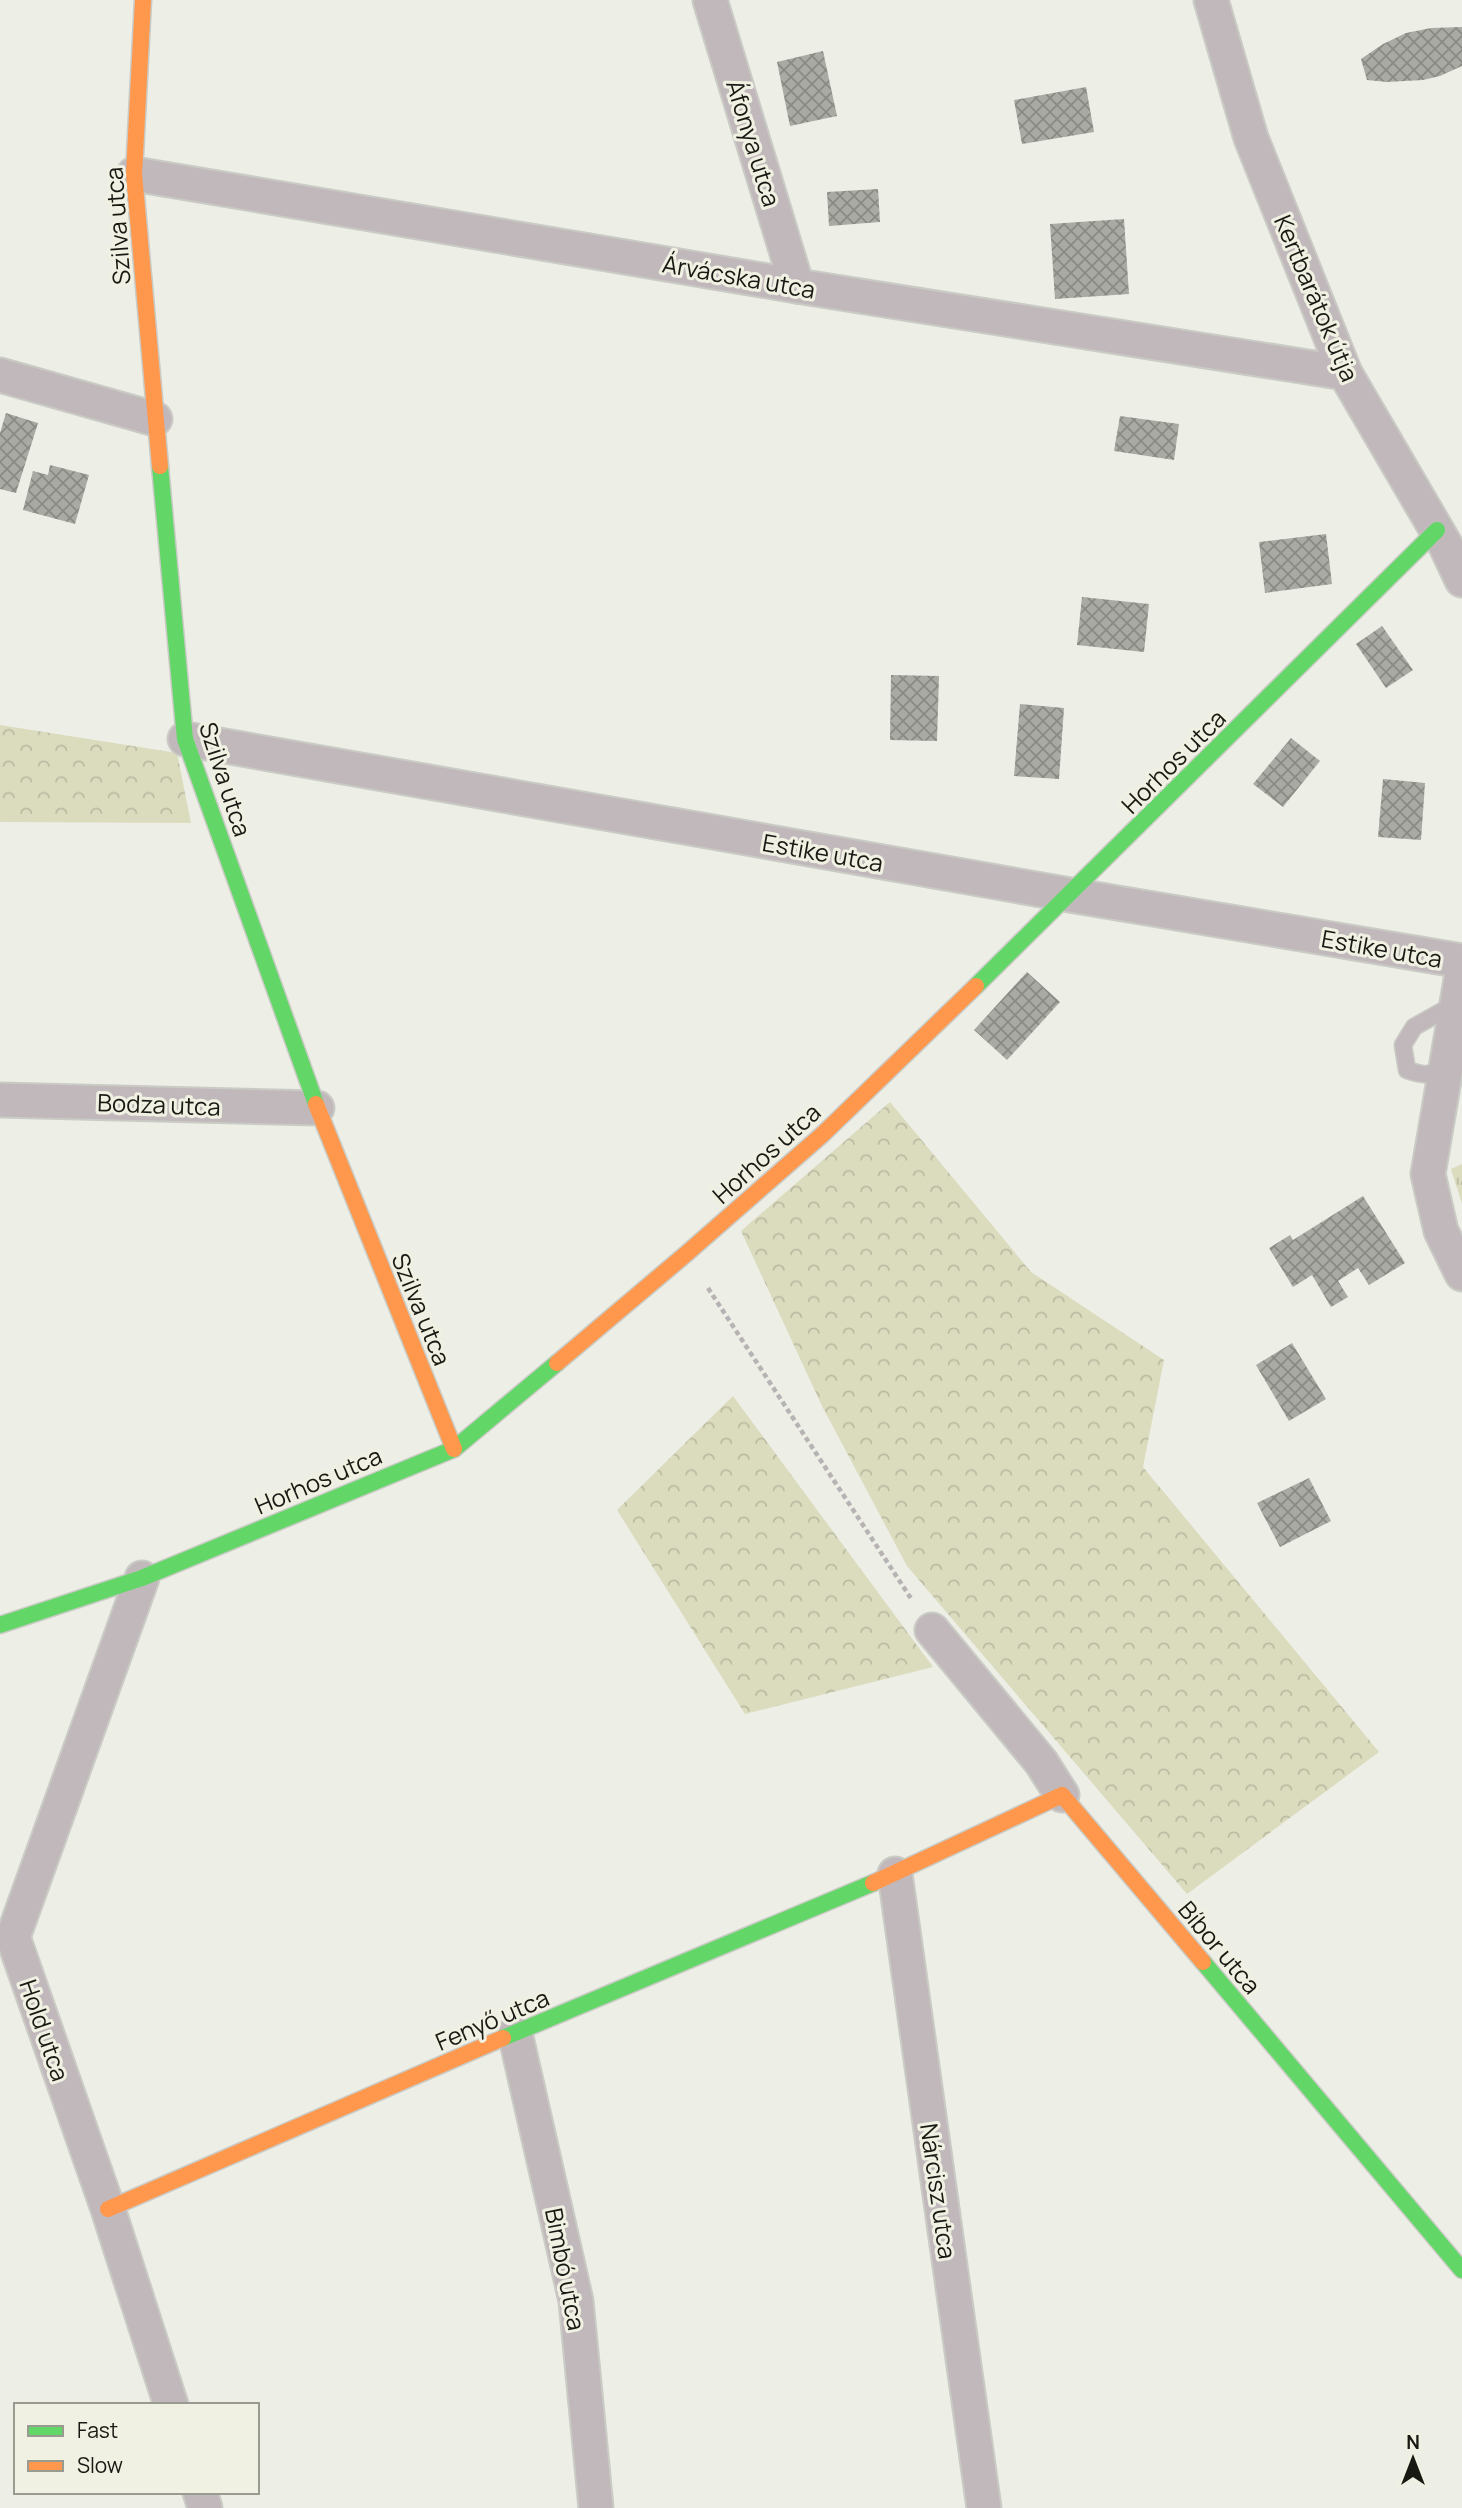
<svg xmlns="http://www.w3.org/2000/svg" width="1462" height="2508" font-family="Manrope,sans-serif">
<style>
.forest{fill:url(#forest-crowns)}
.park{fill:url(#park-tufts)}
.building{fill:url(#building-cross-hatch)}
.lines{fill:none;stroke-linecap:round;stroke-linejoin:round}
.lane-casing{stroke:#cacbc5;stroke-width:19}
.street-casing{stroke:#cacbc5;stroke-width:37}
.fast-casing{stroke:#cacbc5;stroke-width:19}
.slow-casing{stroke:#cacbc5;stroke-width:19}
.path{stroke:#b7b3b4;stroke-width:4.5;stroke-dasharray:5 3.5;stroke-linecap:butt}
.lane{stroke:#c1b8bc;stroke-width:16}
.street{stroke:#c1b8bc;stroke-width:33}
.fast{stroke:#63d668;stroke-width:16}
.slow{stroke:#ff974d;stroke-width:16}
.labels{text-anchor:middle;dominant-baseline:central;stroke-width:6;stroke-linejoin:round;paint-order:stroke}
.street-label{font-size:24px;fill:#191914;stroke:#f0f1e2}
</style>
<defs>
<pattern id="forest-crowns" width="20" height="18" patternUnits="userSpaceOnUse" patternTransform="scale(1.75)"><rect width="20" height="18" fill="#dbdbbe"/><path d="M2 6a3 3 0 1 1 6 0M12 15a3 3 0 1 1 6 0" fill="none" stroke="#bbbba2"/></pattern>
<pattern id="park-tufts" width="24" height="20" patternUnits="userSpaceOnUse" patternTransform="scale(1.75)"><rect width="24" height="20" fill="#dbdbbe"/><path d="M3 7l-1-3M5 7V3M7 7l1-3M15 17l-1-3M17 17v-4M19 17l1-3" fill="none" stroke="#bbbba2"/></pattern>
<pattern id="building-cross-hatch" width="8" height="8" patternUnits="userSpaceOnUse" patternTransform="scale(1.75)"><rect width="8" height="8" fill="#a9aaa4"/><path d="M0 0l8 8M0 8l8-8" fill="none" stroke="#898a84"/></pattern>
</defs>
<rect width="100%" height="100%" fill="#edeee6"/>
<g class="forest">
<polygon points="0,725 177,753 191,823 0,822"/>
<polygon points="890,1102 1031,1272 1164,1360 1143,1467 1379,1752 1187,1894 907,1566 822,1406 741,1231"/>
<polygon points="733,1396 933,1667 745,1714 617,1510"/>
</g>
<polygon class="park" points="1462,1164 1462,1204 1451,1169"/>
<g class="building">
<polygon points="1462,27 1462,66 1440,76 1423,80 1387,82 1367,80 1361,59 1383,44 1406,33 1431,28"/>
<polygon points="823,51 837,116 790,126 777,62"/>
<polygon points="1086,87 1094,132 1022,144 1014,100"/>
<polygon points="878,189 880,222 829,226 827,192"/>
<polygon points="1124,219 1129,294 1055,299 1050,224"/>
<polygon points="6,413 38,423 16,493 0,489 0,433"/>
<polygon points="1120,416 1179,424 1174,460 1114,451"/>
<polygon points="50,465 89,475 75,524 23,510 33,471 48,475"/>
<polygon points="1326,534 1332,584 1265,593 1259,542"/>
<polygon points="1082,597 1149,604 1144,652 1077,645"/>
<polygon points="1382,626 1413,670 1386,688 1356,644"/>
<polygon points="891,675 939,676 937,741 890,740"/>
<polygon points="1020,704 1064,708 1059,779 1014,776"/>
<polygon points="1291,738 1320,761 1283,807 1253,784"/>
<polygon points="1383,779 1425,783 1421,840 1378,837"/>
<polygon points="1027,972 1060,1002 1007,1060 974,1030"/>
<polygon points="1363,1196 1405,1263 1369,1285 1358,1268 1338,1281 1348,1297 1331,1307 1312,1275 1293,1287 1269,1248 1290,1235 1293,1240"/>
<polygon points="1292,1343 1326,1399 1289,1421 1256,1365"/>
<polygon points="1309,1478 1331,1521 1280,1547 1257,1503"/>
</g>
<g class="lines">
<defs>
<path id="lane" d="M 1443,1064 C 1432,1078 1422,1075 1407,1070 L 1403,1045 L 1414,1027 L 1455,1004"/>
<g id="street">
<polyline points="710,0 797,286"/>
<polyline points="1211,0 1251,138 1345,373 1446,546 1462,580"/>
<polyline points="134,174 797,286 1345,373"/>
<polyline points="0,375 155,419"/>
<polyline points="185,739 1070,895 1462,961"/>
<polyline points="1462,974 1428,1174 1441,1231 1462,1274"/>
<polyline points="0,1100 317,1108"/>
<polyline points="142,1578 13,1937 108,2209 171,2405"/>
<polyline points="932,1630 1041,1762 1062,1795"/>
<polyline points="895,1874 984,2508"/>
<polyline points="515,2033 576,2301 596,2508"/>
<polyline points="200,2492 205,2508"/>
</g>
<g id="fast">
<polyline points="160,466 185,739 316,1104"/>
<polyline points="976,986 1437,530"/>
<polyline points="0,1625 142,1578 454,1449 557,1363"/>
<polyline points="1203,1962 1462,2270"/>
<polyline points="503,2038 873,1883"/>
</g>
<g id="slow">
<polyline points="143,0 134,174 160,466"/>
<polyline points="316,1104 454,1449"/>
<polyline points="557,1363 686,1254 823,1134 976,986"/>
<polyline points="873,1883 1062,1795 1203,1962"/>
<polyline points="108,2209 503,2038"/>
</g>
</defs>
<use href="#lane" class="lane-casing"/>
<use href="#street" class="street-casing"/>
<use href="#fast" class="fast-casing"/>
<use href="#slow" class="slow-casing"/>
<polyline class="path" points="708,1288 912,1600"/>
<use href="#lane" class="lane"/>
<use href="#street" class="street"/>
<use href="#fast" class="fast"/>
<use href="#slow" class="slow"/>
</g>
<g class="labels">
<g class="street-label">
<text transform="translate(754 143) rotate(73)">Áfonya utca</text>
<text transform="translate(117 226) rotate(-94)">Szilva utca</text>
<text transform="translate(739 276) rotate(10)">Árvácska utca</text>
<text transform="translate(1317 298) rotate(67)">Kertbarátok útja</text>
<text transform="translate(1173 761) rotate(-45)">Horhos utca</text>
<text transform="translate(226 779) rotate(72)">Szilva utca</text>
<text transform="translate(823 852) rotate(10)">Estike utca</text>
<text transform="translate(1382 948) rotate(10)">Estike utca</text>
<text transform="translate(159 1104) rotate(2)">Bodza utca</text>
<text transform="translate(766 1153) rotate(-42)">Horhos utca</text>
<text transform="translate(422 1309) rotate(68)">Szilva utca</text>
<text transform="translate(318 1480) rotate(-23)">Horhos utca</text>
<text transform="translate(1220 1947) rotate(50)">Bíbor utca</text>
<text transform="translate(492 2019) rotate(-23)">Fenyő utca</text>
<text transform="translate(45 2030) rotate(71)">Hold utca</text>
<text transform="translate(939 2191) rotate(82)">Nárcisz utca</text>
<text transform="translate(566 2269) rotate(79)">Bimbó utca</text>
</g>
</g>
<rect x="14" y="2403" width="245" height="91" fill="#f0f1e2" stroke="#9a9b90" stroke-width="2"/>
<rect x="28" y="2426" width="35" height="10" fill="#63d668" stroke="#9a9b90" stroke-width="2"/>
<text x="77" y="2438" font-size="21" fill="#191914">Fast</text>
<rect x="28" y="2461" width="35" height="10" fill="#ff974d" stroke="#9a9b90" stroke-width="2"/>
<text x="77" y="2473" font-size="21" fill="#191914">Slow</text>
<g transform="translate(1413 2459)" stroke="#f0f1e2" stroke-width="5" paint-order="stroke">
<path d="M0-5L12 26L0 18L-12 26Z" fill="#191914"/>
<text y="-10" font-size="19" font-weight="bold" text-anchor="middle" fill="#191914">N</text>
</g>
</svg>
